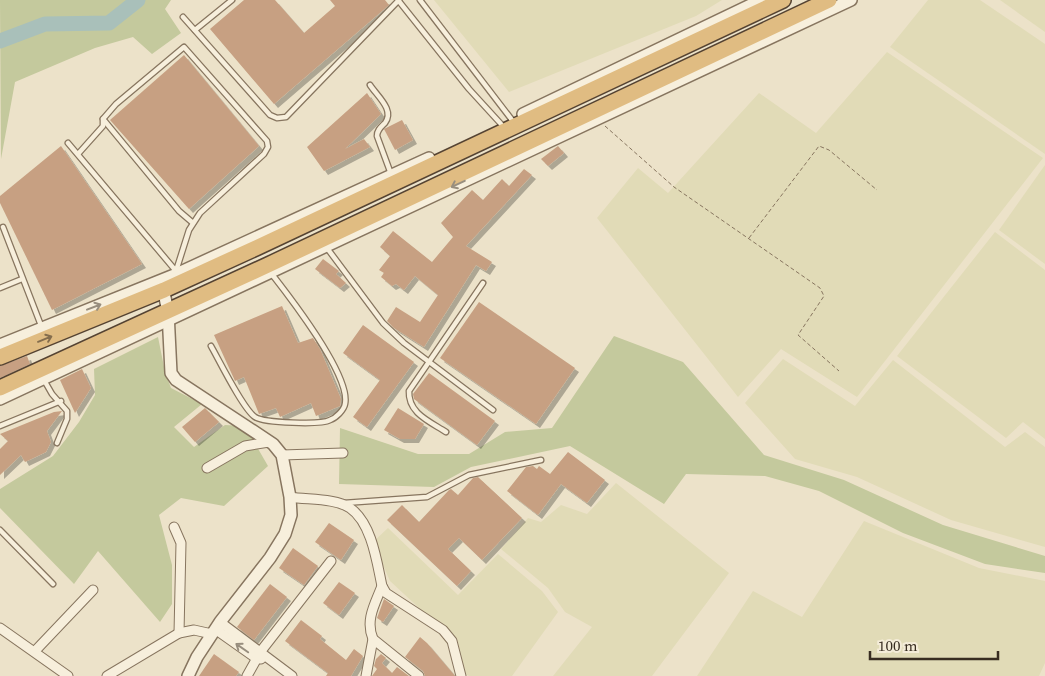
<svg xmlns="http://www.w3.org/2000/svg" width="1045" height="676" font-family="'Source Serif 4',serif">
<style>
.farmland{fill:#e1dbb7}
.green{fill:#c4c99d}
.lines{fill:none;stroke-linecap:round;stroke-linejoin:round}
.river{stroke:#a9c0ba;stroke-width:15}
.building{fill:#c7a082;filter:url(#shadow)}
.service-casing{stroke:#87755f;stroke-width:7}
.minor-casing{stroke:#87755f;stroke-width:11}
.tertiary-casing{stroke:#87755f;stroke-width:14}
.trunk-casing{stroke:#554332;stroke-width:18}
.path{stroke:#87755f;stroke-width:1;stroke-dasharray:4 2.5;stroke-linecap:butt}
.service{stroke:#f7efdc;stroke-width:4.5}
.minor{stroke:#f7efdc;stroke-width:9}
.tertiary{stroke:#f7efdc;stroke-width:11}
.trunk{stroke:#e0bc82;stroke-width:15}
.oneway{stroke:#988e7e}
.oneway2{stroke:#846d4d}
</style>
<defs>
<filter id="shadow"><feDropShadow dx="4" dy="4" stdDeviation="0" flood-color="#0004"/></filter>
</defs>
<rect width="100%" height="100%" fill="#ece2c9"/>
<g class="farmland">
<polygon points="434,0 722,0 696,16 509,92"/>
<polygon points="928,0 980,0 1045,44 1045,154 890,47"/>
<polygon points="1000,0 1045,0 1045,32"/>
<polygon points="887,52 1043,158 857,397 781,349 738,397 597,218 638,168 668,193 759,93 816,133"/>
<polygon points="1045,165 1045,264 999,230"/>
<polygon points="995,232 1045,270 1045,439 1023,422 1006,438 897,356"/>
<polygon points="783,359 855,406 893,360 1005,447 1025,432 1045,447 1045,547 951,520 857,477 795,459 745,403"/>
<polygon points="616,483 729,573 652,676 553,676 592,627 565,612 548,588 501,549 528,518 541,522 561,505 587,514"/>
<polygon points="864,521 979,568 1045,581 1045,663 1039,676 697,676 753,591 802,617"/>
<polygon points="388,528 458,595 498,554 542,591 558,612 512,676 469,676 465,674 448,645 418,607 390,581 373,542"/>
</g>
<g class="green">
<polygon points="0,0 171,0 165,9 181,33 152,54 133,37 95,48 15,82 1,159"/>
<polygon points="614,336 683,362 764,455 844,480 943,525 1045,556 1045,573 985,564 903,533 819,491 765,476 686,474 664,504 570,446 471,467 434,487 339,484 340,428 418,454 469,454 505,432 552,428"/>
<polygon points="158,337 165,372 171,388 202,404 174,427 194,447 225,425 245,426 268,466 224,506 181,498 159,515 172,565 172,604 160,622 98,551 74,584 0,508 0,489 53,456 79,422 95,395 94,369"/>
</g>
<g class="lines">
<polyline class="river" points="0,41 45,24 109,23 138,0"/>
</g>
<g class="building">
<polygon points="244,0 275,0 304,33 335,6 330,0 385,0 389,5 274,104 210,29"/>
<polygon points="184,55 259,146 189,209 110,120"/>
<polygon points="367,93 381,114 345,149 364,139 370,147 324,171 307,147"/>
<polygon points="402,120 413,140 395,150 384,129"/>
<polygon points="61,146 142,264 52,310 0,203 0,196"/>
<polygon points="558,146 564,153 548,166 541,159"/>
<polygon points="524,169 532,175 466,246 492,262 486,271 476,265 424,347 394,328 387,321 396,307 420,322 438,295 415,276 404,290 396,284 392,286 381,277 384,273 379,270 390,256 380,247 393,231 432,262 453,237 441,223 472,190 483,200 502,179 509,186"/>
<polygon points="323,259 339,271 336,274 346,283 340,288 315,269"/>
<polygon points="479,302 575,368 536,424 440,358"/>
<polygon points="282,306 298,343 313,338 320,349 341,399 340,406 316,416 311,403 280,417 276,408 259,414 244,377 235,381 214,335"/>
<polygon points="363,325 414,362 367,427 353,417 380,380 343,353"/>
<polygon points="27,356 30,364 0,378 0,366"/>
<polygon points="82,369 91,388 75,413 60,380"/>
<polygon points="429,373 495,421 477,445 414,399 413,394"/>
<polygon points="205,408 219,422 195,442 182,427"/>
<polygon points="398,408 424,424 415,439 400,439 384,430"/>
<polygon points="62,411 47,431 51,442 46,452 25,462 21,455 0,475 0,449 8,441 0,434 54,412"/>
<polygon points="568,452 605,480 587,503 561,484 538,515 507,491 526,467 533,466 537,469 539,466 550,474"/>
<polygon points="478,477 522,518 482,560 459,538 448,549 471,571 457,586 387,520 402,505 419,522 449,490 451,489 458,495 473,478"/>
<polygon points="329,523 354,540 341,560 315,542"/>
<polygon points="293,548 318,566 304,585 279,568"/>
<polygon points="339,582 355,593 339,615 323,603"/>
<polygon points="270,584 287,597 254,640 237,627"/>
<polygon points="384,599 394,606 383,622 377,618"/>
<polygon points="301,620 322,636 320,639 346,660 354,649 363,656 351,676 326,676 328,673 285,641"/>
<polygon points="420,637 427,643 455,676 425,676 423,671 405,657"/>
<polygon points="214,654 239,672 236,676 199,676"/>
<polygon points="381,654 386,658 382,663 392,673 397,667 409,676 372,676 377,669 374,666 376,659"/>
</g>
<g class="lines">
<defs>
<g id="service">
<polyline points="398,0 469,89 501,124"/>
<polyline points="420,0 512,120"/>
<polyline points="183,17 270,115 277,118 286,117 399,0"/>
<polyline points="195,30 232,0"/>
<path d="M 370,85 C 377,96 395,110 385,123 C 381,127 377,130 377,136 L 391,174"/>
<polyline points="103,119 179,211 193,223"/>
<polyline points="68,143 176,271"/>
<polyline points="78,154 103,126 103,119 116,104 184,47 267,141 268,147 264,154 200,213 189,230 176,271"/>
<polyline points="3,227 42,328"/>
<polyline points="327,248 383,323 404,343 493,410"/>
<polyline points="0,288 22,279"/>
<path d="M 211,346 C 219,360 243,409 255,417 C 264,423 321,425 330,420 C 336,418 344,410 345,404 C 351,376 289,296 271,273"/>
<polyline points="44,380 52,394 67,411 67,419 57,443"/>
<polyline points="0,426 61,401"/>
<path d="M 446,432 C 429,421 408,413 409,391 L 483,283"/>
<polyline points="344,503 427,497 469,475 541,460"/>
<polyline points="0,530 53,584"/>
</g>
<g id="minor">
<polyline points="282,455 343,453"/>
<polyline points="207,468 245,446 269,442"/>
<path d="M 290,497 C 308,500 335,498 350,508 C 372,523 377,563 382,586 L 386,593 L 443,630 L 452,641 L 461,676"/>
<polyline points="174,527 181,543 179,633"/>
<path d="M 382,586 C 375,604 365,620 373,639 L 419,676"/>
<polyline points="220,622 292,676"/>
<polyline points="0,628 68,676"/>
<polyline points="215,629 256,658 261,659"/>
<polyline points="35,651 93,590"/>
<polyline points="107,676 179,633 194,630 212,634"/>
<polyline points="247,676 261,651 331,561"/>
<polyline points="366,676 373,639"/>
</g>
<g id="tertiary">
<polyline points="523,114 761,0"/>
<polyline points="162,283 168,312 171,373 176,380 273,444 282,455 290,497 291,515 285,534 270,558 220,622 197,657 188,676"/>
<polyline points="0,345 174,275 429,158"/>
<polyline points="0,399 851,0"/>
</g>
<g id="trunk">
<polyline points="0,357 164,290 258,247 783,0"/>
<polyline points="0,388 268,265 829,0"/>
</g>
</defs>
<use href="#service" class="service-casing"/>
<use href="#minor" class="minor-casing"/>
<use href="#tertiary" class="tertiary-casing"/>
<use href="#trunk" class="trunk-casing"/>
<g class="path">
<polyline points="605,126 674,187 820,288 824,296 798,335 839,371"/>
<polyline points="749,238 819,146 829,150 877,190"/>
</g>
<use href="#service" class="service"/>
<use href="#minor" class="minor"/>
<use href="#tertiary" class="tertiary"/>
<use href="#trunk" class="trunk"/>
</g>
<defs><path id="oneway-shaft" d="M-6 0H5M1.5-3L5.5 0L1.5 3" fill="none" stroke-width="1.6" stroke-linecap="round" stroke-linejoin="round" transform="scale(1.25)"/></defs>
<g class="oneway">
<use href="#oneway-shaft" transform="translate(458 184) rotate(155)"/>
<use href="#oneway-shaft" transform="translate(94 307) rotate(-21)"/>
<use href="#oneway-shaft" transform="translate(242 648) rotate(-145)"/>
</g>
<use class="oneway2" href="#oneway-shaft" transform="translate(45 339) rotate(-22)"/>
<path d="M870 651v8h128v-8" fill="none" stroke="#382d21" stroke-width="2.5"/>
<text x="878" y="651" font-size="15" fill="#382d21" stroke="#f4ecd8" stroke-width="4" paint-order="stroke">100 m</text>
</svg>
